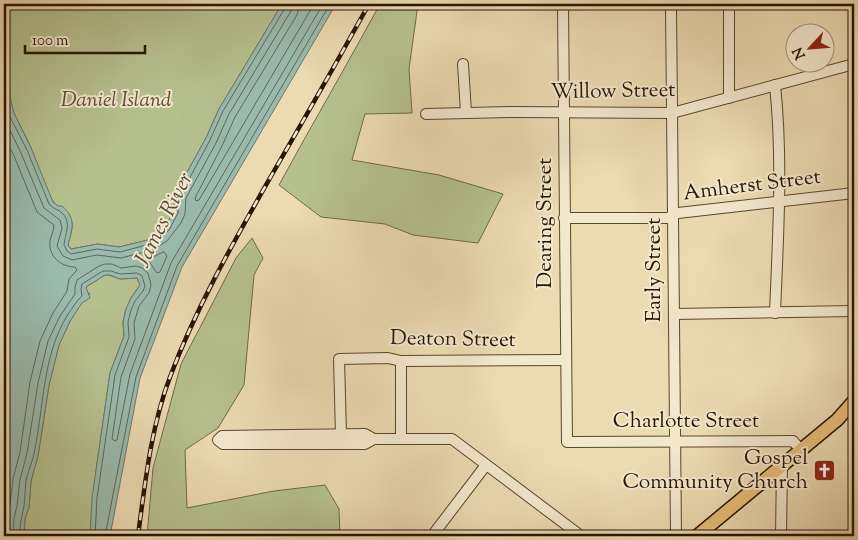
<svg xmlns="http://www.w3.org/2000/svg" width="858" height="540" font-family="'Sorts Mill Goudy',serif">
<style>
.green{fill:#b5c08e;stroke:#6e6a48}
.water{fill:#99baad;stroke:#6c7869}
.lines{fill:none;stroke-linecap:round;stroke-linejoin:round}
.shore{stroke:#606758;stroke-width:1}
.minor-casing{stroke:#59462e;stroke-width:12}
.major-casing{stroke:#281403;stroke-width:15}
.minor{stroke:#f3e7cc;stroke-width:10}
.major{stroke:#e6bd78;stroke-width:12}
.rail-casing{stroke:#281403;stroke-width:4.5}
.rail{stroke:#f3e7cc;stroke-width:2.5;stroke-dasharray:8;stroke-linecap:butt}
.labels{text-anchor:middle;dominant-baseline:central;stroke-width:4;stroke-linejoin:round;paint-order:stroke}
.street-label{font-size:21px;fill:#281403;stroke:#f3e7cc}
.park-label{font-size:21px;font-style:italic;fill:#595034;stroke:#f3e7cc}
.poi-label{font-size:21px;fill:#281403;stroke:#f3e7cc;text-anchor:end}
.water-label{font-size:22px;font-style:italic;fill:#504e3e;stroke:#f3e7cc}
</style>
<rect width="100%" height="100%" fill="#ecdab1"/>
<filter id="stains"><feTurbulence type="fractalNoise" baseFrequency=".004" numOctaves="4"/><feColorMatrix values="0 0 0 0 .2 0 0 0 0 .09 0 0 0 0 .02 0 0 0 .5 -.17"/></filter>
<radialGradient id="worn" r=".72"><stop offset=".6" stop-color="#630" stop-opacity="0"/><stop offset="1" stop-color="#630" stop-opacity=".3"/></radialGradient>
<g class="green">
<path d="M 4,4 L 282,4 L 219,109 L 206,138 L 175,194 L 174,211 L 165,227 L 158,234 L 148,240 L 119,247 L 98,244 L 71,249 L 68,245 C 70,236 74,228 71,219 C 67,207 58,210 53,201 C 43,186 38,164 31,148 C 24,131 14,117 9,99 C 0,68 4,35 4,4 Z"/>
<path d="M 380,4 L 418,4 L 409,69 L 412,113 L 365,114 L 352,160 L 439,175 L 503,194 L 478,243 L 413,235 L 385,224 L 321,217 L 279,185 C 312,124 347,65 380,4 Z"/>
<polygon points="252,238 263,258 254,275 244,385 218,428 185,450 187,508 274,491 325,485 339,509 340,536 147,536 153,468 181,364 236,258"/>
<polygon points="105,275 109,275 120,279 137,278 140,285 131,298 126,309 123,322 124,336 110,373 94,485 90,536 24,536 25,518 29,508 31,481 38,456 49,385 59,345 70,321 82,302 90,294 86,291 86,287"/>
</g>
<path class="water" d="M 282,4 L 336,4 L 182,267 L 140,378 L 110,536 L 90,536 L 92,498 L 110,373 L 124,336 L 123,322 L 126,309 L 131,298 L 140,285 L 137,278 L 120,279 L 110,275 L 105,275 L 86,287 L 90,298 L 82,303 L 70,321 L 59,345 L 49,385 L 38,456 L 31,481 L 29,508 L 25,518 L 24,536 L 4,536 L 4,308 L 6,299 L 4,265 L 4,73 L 14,113 L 31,148 L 53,202 L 58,206 L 62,206 C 77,219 72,228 68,245 L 71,249 L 98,244 L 119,247 L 148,240 L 158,234 L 165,227 L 174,211 L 175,194 L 206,138 L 219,109 Z"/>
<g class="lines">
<g class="shore">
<polyline points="300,4 297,15 235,117 222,146 195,198 196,201 199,200 314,4"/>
<path d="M 4,98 L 9,115 L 27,150 L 49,204 C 53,209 58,209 62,213 C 72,222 65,234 64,245 L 67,251 L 71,254 L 97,249 L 120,252 L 150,244 L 161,238 L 169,230 L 178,213 L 180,196 L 210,140 L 223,111 L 285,8 L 286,4"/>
<polyline points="4,118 21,153 44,208 60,220 62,228 57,246 63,256 72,260 97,255 121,258 152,250 167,241 181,223 185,214 186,198 216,143 229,114 291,11 292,4"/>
<path d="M 4,136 L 14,156 L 37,212 L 54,225 C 54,231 51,235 50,241 C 48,256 61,267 75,267 L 77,270 L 69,279 L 67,291 L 53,313 L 40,341 L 30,382 L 20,452 L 13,479 L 10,504 L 6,517 L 6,536"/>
<polygon points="164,252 167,256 160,272 157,273 148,260"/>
<polyline points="13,536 14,518 17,506 20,480 27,453 38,383 48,341 60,316 75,294 75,287 77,280 99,266 105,264 112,264 121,268 136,266 142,268 148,273 151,285 149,293 139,306 134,323 135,339 121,377 112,439 115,441 117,440 130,374 171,263 323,4"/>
<path d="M 20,536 C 19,524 22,518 24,506 C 25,498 25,488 26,480 C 28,471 32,463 34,454 C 44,407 42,356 68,314 C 73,308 76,301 82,296 L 81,289 L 82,284 L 103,271 L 111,271 L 120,274 L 137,273 L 142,276 L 145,286 L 143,291 L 135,301 L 131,310 L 128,322 L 129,337 L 115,375 L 97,498 L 95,536"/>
<polyline points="105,536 136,377 177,266 330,4"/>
</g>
<defs>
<g id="minor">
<polyline points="563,4 567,442 793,441 801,450"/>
<polyline points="671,4 676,536"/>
<polyline points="729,4 729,98"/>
<polyline points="463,64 466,113"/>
<polyline points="426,114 511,112 672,113 854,64"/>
<polyline points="564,218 668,218 678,213 854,193"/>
<path d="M 775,313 C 778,237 783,161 775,85"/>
<polyline points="674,314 854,311"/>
<polyline points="401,361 401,438"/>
<polyline points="341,435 339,359 388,358 401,361 566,360"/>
<polyline points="374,439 365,434 222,436 218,440 223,444 365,444 374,439 452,439 581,536"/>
<polyline points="432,536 486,465"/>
<polyline points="781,536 782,466"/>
</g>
<polyline id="major" points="697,536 837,420 854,401"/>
</defs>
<use href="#minor" class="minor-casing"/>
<use href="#major" class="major-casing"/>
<use href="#minor" class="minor"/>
<use href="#major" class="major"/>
<defs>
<path id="rail" d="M 138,536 C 145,483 151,427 170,377 C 197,305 236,238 274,171 C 306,116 338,60 369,4"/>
</defs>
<use href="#rail" class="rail-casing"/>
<use href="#rail" class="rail"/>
</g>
<defs>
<symbol id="church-square" viewBox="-11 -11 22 22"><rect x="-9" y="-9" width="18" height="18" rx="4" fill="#8f2418" stroke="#f3e7cc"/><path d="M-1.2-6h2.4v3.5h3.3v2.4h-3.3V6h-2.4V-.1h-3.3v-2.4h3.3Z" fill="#fff"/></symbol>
</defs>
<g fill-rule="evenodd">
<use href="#church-square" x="812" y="458" width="25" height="25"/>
</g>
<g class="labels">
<g class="street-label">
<text transform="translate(613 92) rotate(-1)">Willow Street</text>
<text transform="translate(752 186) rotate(-7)">Amherst Street</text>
<text transform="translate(546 223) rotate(-90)">Dearing Street</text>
<text transform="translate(655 270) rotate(-90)">Early Street</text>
<text transform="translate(453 340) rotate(1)">Deaton Street</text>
<text x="686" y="422">Charlotte Street</text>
</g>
<g class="park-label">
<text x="116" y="101">Daniel Island</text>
</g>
<g class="poi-label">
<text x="808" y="459">Gospel<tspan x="808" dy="24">Community Church</tspan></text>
</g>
<g class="water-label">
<text transform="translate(165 220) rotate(-63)">James River</text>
</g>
</g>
<rect width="858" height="540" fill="none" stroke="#ecdab1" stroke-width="20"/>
<rect x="5" y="5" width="848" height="530" fill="none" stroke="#281403" stroke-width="2.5"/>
<rect x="10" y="10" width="838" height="520" fill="none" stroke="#281403"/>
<g transform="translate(810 48) rotate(244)"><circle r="24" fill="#f3e7cc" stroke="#a2937c"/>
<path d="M0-4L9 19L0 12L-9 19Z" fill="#8f2418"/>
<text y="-8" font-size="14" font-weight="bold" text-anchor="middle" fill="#281403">N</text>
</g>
<path d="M25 45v8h120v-8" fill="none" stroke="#281403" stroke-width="2.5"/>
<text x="32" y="45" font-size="15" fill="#281403" stroke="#f3e7cc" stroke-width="4" paint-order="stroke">100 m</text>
<rect width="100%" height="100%" filter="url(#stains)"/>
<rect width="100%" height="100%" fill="url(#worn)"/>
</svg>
